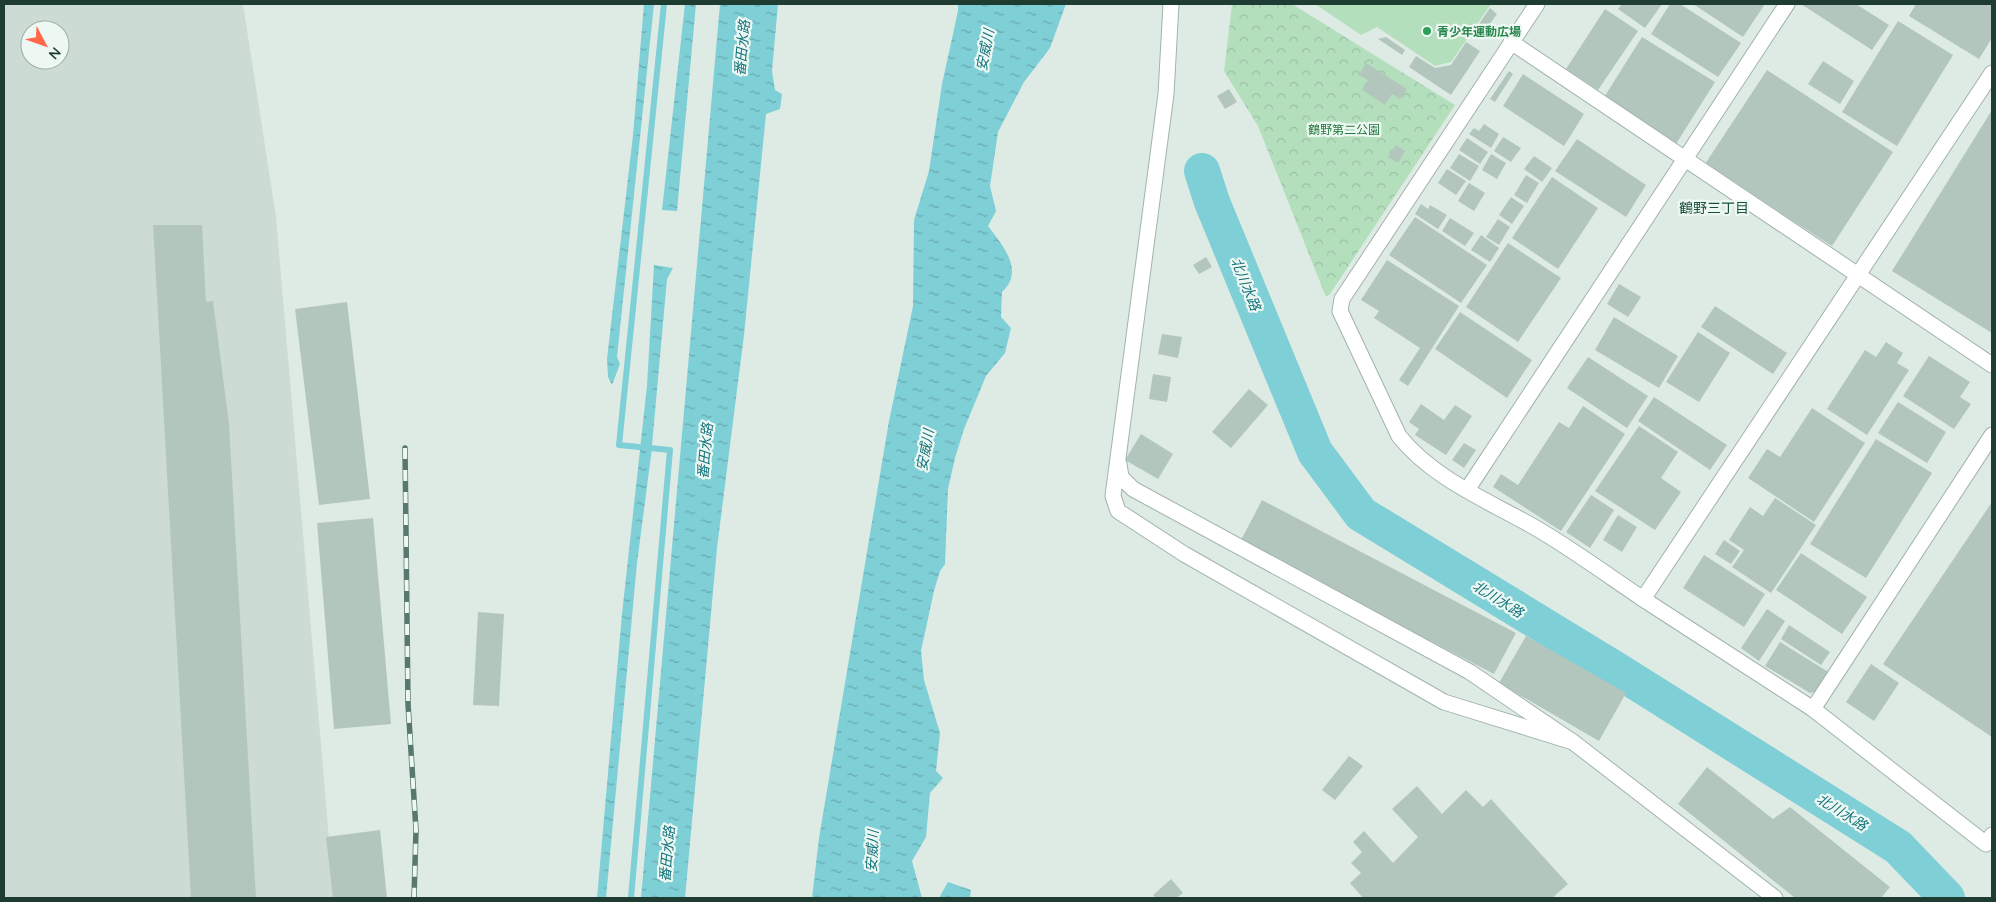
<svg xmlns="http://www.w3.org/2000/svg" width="1996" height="902" font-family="Quicksand,'Noto Sans JP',sans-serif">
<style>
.built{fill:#ccdbd3;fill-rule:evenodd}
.park{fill:url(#park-crowns)}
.garden{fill:#b4dfbd}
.water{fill:url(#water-ripples)}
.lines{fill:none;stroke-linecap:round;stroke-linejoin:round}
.stream{stroke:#7fcfd7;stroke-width:6}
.river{stroke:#7fcfd7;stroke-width:36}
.building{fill:#b3c6bd}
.minor-casing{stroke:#a1b3ab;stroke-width:17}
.tertiary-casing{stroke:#a1b3ab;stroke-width:17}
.minor{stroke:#fff;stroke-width:15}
.tertiary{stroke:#fff;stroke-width:15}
.rail-casing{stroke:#58786d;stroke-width:5.5}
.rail{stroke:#eef8f2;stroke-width:4;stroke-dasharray:11;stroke-linecap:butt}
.leisure-dot{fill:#2e9e5b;stroke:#eef8f2;stroke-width:2}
.labels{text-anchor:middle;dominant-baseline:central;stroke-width:4.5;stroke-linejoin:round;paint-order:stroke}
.leisure-label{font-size:12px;font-weight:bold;fill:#27864d;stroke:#eef8f2;text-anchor:start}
.park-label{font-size:12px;fill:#24773e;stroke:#eef8f2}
.water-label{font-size:14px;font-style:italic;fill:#13737d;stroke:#eef8f2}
.neighbourhood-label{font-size:14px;fill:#18503e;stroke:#eef8f2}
</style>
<defs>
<pattern id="park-crowns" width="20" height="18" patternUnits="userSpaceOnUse" patternTransform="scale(1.25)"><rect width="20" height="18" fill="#b4dfbd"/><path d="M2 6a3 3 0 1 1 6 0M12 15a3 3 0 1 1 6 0" fill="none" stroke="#9ac0a3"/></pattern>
<pattern id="water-ripples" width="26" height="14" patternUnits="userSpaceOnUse" patternTransform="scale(1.25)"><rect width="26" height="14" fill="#7fcfd7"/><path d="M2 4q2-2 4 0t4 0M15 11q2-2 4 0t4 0" fill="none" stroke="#67a9af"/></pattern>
</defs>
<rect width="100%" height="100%" fill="#deebe4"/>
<path class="built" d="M 4,4 L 243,4 L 276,217 L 334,898 L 4,898 ZM 30,30 L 60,30 L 60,60 L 30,60 Z"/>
<polygon class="park" points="1232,4 1292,4 1455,105 1330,294 1326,297 1258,126 1224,71"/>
<polygon class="garden" points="1315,4 1491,4 1451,62 1435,66 1377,27 1361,35"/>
<g class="water">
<polygon points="644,4 654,4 617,357 620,364 612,385 608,377 607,359 633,135"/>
<polygon points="685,4 696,4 677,211 662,210"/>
<polygon points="720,4 778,4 772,71 775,90 782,94 780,109 766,114 744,335 717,548 685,898 641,898"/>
<path d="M 958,4 L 1066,4 L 1050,48 L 1024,82 L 998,132 L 990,186 L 996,211 L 988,226 C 1003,246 1025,271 1002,292 L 1001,317 L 1011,328 L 1005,353 L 986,376 L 964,429 L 955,458 L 948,489 L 945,564 L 940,571 L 934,591 L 921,651 L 924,680 L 940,733 L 936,771 L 943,778 L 930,793 L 926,837 L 912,861 L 922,898 L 812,898 L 819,838 L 889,421 L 913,306 L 914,220 L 929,171 L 942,84 L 958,11 Z"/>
<polygon points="654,265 673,268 667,279 651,456 637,563 606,898 597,898 622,614 647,386"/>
<polygon points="948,882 971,890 970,898 939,898"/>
</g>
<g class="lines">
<polyline class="stream" points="631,898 670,450 619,445 664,4"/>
<polyline class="river" points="1202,171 1212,202 1315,452 1361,514 1615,669 1898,847 1947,898"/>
</g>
<g class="building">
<polygon points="1622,4 1662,4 1645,28 1618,9"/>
<polygon points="1670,4 1680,4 1741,43 1718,77 1651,34"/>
<polygon points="1693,4 1765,4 1743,37"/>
<polygon points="1801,4 1856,4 1889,25 1872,50"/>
<polygon points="1916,4 1992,4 1992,38 1979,59 1909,16"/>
<polygon points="1490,8 1497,14 1479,39 1472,34"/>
<polygon points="1605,9 1638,31 1598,90 1566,69"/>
<polygon points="1898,21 1953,55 1897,146 1842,112"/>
<polygon points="1386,37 1405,50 1402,55 1378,39"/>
<polygon points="1642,37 1715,82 1676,144 1603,99"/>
<polygon points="1466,42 1480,51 1451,95 1409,67 1416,56 1435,68 1451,65"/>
<polygon points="1823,61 1854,81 1840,104 1808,84"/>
<polygon points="1366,63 1407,89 1400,99 1392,94 1385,105 1362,90 1368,80 1359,75"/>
<polygon points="1767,70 1893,152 1832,246 1705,164"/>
<polygon points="1509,71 1513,74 1495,102 1490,99"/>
<polygon points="1523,74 1584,114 1564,146 1503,106"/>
<polygon points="1229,89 1237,102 1225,109 1217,96"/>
<polygon points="1992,110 1992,333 1892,271"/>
<polygon points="1484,124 1499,134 1491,148 1469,134 1474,128 1479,131"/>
<polygon points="1503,137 1521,148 1511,162 1494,151"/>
<polygon points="1467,138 1488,152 1480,164 1459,150"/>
<polygon points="1577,139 1646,185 1626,217 1555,171"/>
<polygon points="1396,145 1405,151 1398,163 1388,157"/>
<polygon points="1459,154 1479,166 1470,181 1450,168"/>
<polygon points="1491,154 1506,163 1497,179 1482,170"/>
<polygon points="1534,156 1552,168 1542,182 1524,169"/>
<polygon points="1447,169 1466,181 1456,195 1438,183"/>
<polygon points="1526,175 1539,183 1527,203 1514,195"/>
<polygon points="1552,177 1598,208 1558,269 1512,238"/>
<polygon points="1469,183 1485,193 1474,211 1458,201"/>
<polygon points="1511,197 1524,206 1512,224 1499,215"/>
<polygon points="1421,204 1428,209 1430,205 1447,215 1438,229 1415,214"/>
<polygon points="1415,217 1487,265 1461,303 1389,255"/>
<polygon points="1450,218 1474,233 1465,246 1442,231"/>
<polygon points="1498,219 1510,227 1499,245 1486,237"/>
<polygon points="153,225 202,225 206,302 213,301 229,424 256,898 191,898"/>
<polygon points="1481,235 1499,248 1490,262 1471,250"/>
<polygon points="1508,243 1561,278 1518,342 1466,307"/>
<polygon points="1206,257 1212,267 1199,274 1193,265"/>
<polygon points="1387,260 1459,306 1408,386 1399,380 1420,348 1374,318 1379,311 1361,300"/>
<polygon points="1619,284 1641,297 1628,317 1607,304"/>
<polygon points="347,302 370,499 319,505 295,309"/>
<polygon points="1715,306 1787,353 1773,374 1701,327"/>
<polygon points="1460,312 1532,360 1507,398 1435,349"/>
<polygon points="1614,317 1678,356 1659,388 1595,350"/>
<polygon points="1698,332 1730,353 1699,402 1666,382"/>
<polygon points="1162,334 1182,337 1178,358 1158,354"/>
<polygon points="1886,342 1903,353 1897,363 1909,370 1867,435 1827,409 1865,350 1876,357"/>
<polygon points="1929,356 1970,382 1960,397 1971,404 1954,429 1903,396"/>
<polygon points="1588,357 1648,396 1627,428 1567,388"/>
<polygon points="1153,374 1171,377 1167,402 1149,399"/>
<polygon points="1249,389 1268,405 1231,448 1212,432"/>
<polygon points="1654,397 1727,445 1710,470 1638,421"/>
<polygon points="1898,402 1946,432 1927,463 1878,433"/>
<polygon points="1421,404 1444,420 1455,405 1472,416 1446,455 1415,435 1419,429 1409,422"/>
<polygon points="1583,406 1625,434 1561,531 1493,487 1501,474 1518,485 1559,422 1569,428"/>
<polygon points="1812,408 1865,443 1814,522 1748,478 1767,449 1780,457"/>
<polygon points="1639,426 1678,452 1661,478 1681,492 1655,530 1595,491"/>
<polygon points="1141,434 1173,454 1158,479 1125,460"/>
<polygon points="1876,439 1932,473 1866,578 1810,544"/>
<polygon points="1464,443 1476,450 1464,468 1452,460"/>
<polygon points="1591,495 1614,510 1590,548 1566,532"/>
<polygon points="1775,498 1816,525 1771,593 1732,567 1744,550 1729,540 1750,507 1763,516"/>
<polygon points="1262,500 1516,633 1494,674 1240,542"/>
<polygon points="1992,502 1992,737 1883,664"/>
<polygon points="1618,515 1637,527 1622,552 1603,540"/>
<polygon points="373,518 391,724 334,729 317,523"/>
<polygon points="1724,540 1740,551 1731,564 1715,554"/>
<polygon points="1801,553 1867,597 1842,634 1776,590"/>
<polygon points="1704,555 1765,594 1744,627 1683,588"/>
<polygon points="1767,609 1785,621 1759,661 1741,648"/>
<polygon points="478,612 504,614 499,706 473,705"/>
<polygon points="1789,625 1830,652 1821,665 1781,639"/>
<polygon points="1526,636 1626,693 1599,741 1499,683"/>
<polygon points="1780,642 1830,673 1819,691 1810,693 1765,666"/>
<polygon points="1871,664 1899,683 1874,721 1846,702"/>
<polygon points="1349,756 1363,766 1335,800 1322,790"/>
<polygon points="1707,767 1773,819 1790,807 1890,887 1881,898 1795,898 1678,804"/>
<polygon points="1417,786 1442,814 1466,790 1483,807 1491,799 1568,884 1552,898 1363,898 1350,883 1361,873 1351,863 1362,852 1353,842 1364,831 1393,863 1418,837 1392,809"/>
<polygon points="380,830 387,898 333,898 326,837"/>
<polygon points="1171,879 1183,893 1176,898 1156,898 1153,895"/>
</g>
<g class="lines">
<defs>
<g id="minor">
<polyline points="1511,42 1992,365"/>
<polyline points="1992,73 1643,599 1813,709 1986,844 1992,835"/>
<polyline points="1813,709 1992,435"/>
</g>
<g id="tertiary">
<polyline points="1171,4 1166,94 1113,496 1118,511 1184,554 1444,702 1573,742"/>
<path d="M 1537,4 L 1342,299 L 1340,311 L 1399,436 C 1435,481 1492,502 1541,531 C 1576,552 1609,576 1643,599"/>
<polyline points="1119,464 1121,477 1133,489 1470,672 1573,742 1775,898"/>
<polyline points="1467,490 1787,4"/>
</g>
</defs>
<use href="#minor" class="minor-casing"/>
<use href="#tertiary" class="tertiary-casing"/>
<use href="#minor" class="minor"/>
<use href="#tertiary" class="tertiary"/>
<defs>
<polyline id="rail" points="405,448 408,704 416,830 414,898"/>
</defs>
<use href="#rail" class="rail-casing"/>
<use href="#rail" class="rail"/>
</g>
<circle class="leisure-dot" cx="1427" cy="31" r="5"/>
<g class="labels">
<g class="leisure-label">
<text x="1437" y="31">青少年運動広場</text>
</g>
<g class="park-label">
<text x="1344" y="129">鶴野第二公園</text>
</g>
<g class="water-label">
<text transform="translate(742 48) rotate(-85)">番田水路</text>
<text transform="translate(985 50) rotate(-79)">安威川</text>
<text transform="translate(1246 284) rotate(68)">北川水路</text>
<text transform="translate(925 450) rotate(-80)">安威川</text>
<text transform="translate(705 451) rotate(-85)">番田水路</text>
<text transform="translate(1498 599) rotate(32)">北川水路</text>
<text transform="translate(1842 812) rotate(32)">北川水路</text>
<text transform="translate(872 851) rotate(-87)">安威川</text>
<text transform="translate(667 854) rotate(-85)">番田水路</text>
</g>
<g class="neighbourhood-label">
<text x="1714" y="208">鶴野三丁目</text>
</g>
</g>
<rect width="1996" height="902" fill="none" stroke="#1e3c32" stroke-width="10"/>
<g transform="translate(45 45) rotate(131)"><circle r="24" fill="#eef8f2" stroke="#9bada5"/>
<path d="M0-4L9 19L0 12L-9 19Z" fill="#ff6848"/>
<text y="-8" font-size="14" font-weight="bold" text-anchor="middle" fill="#1e3c32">N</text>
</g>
</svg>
